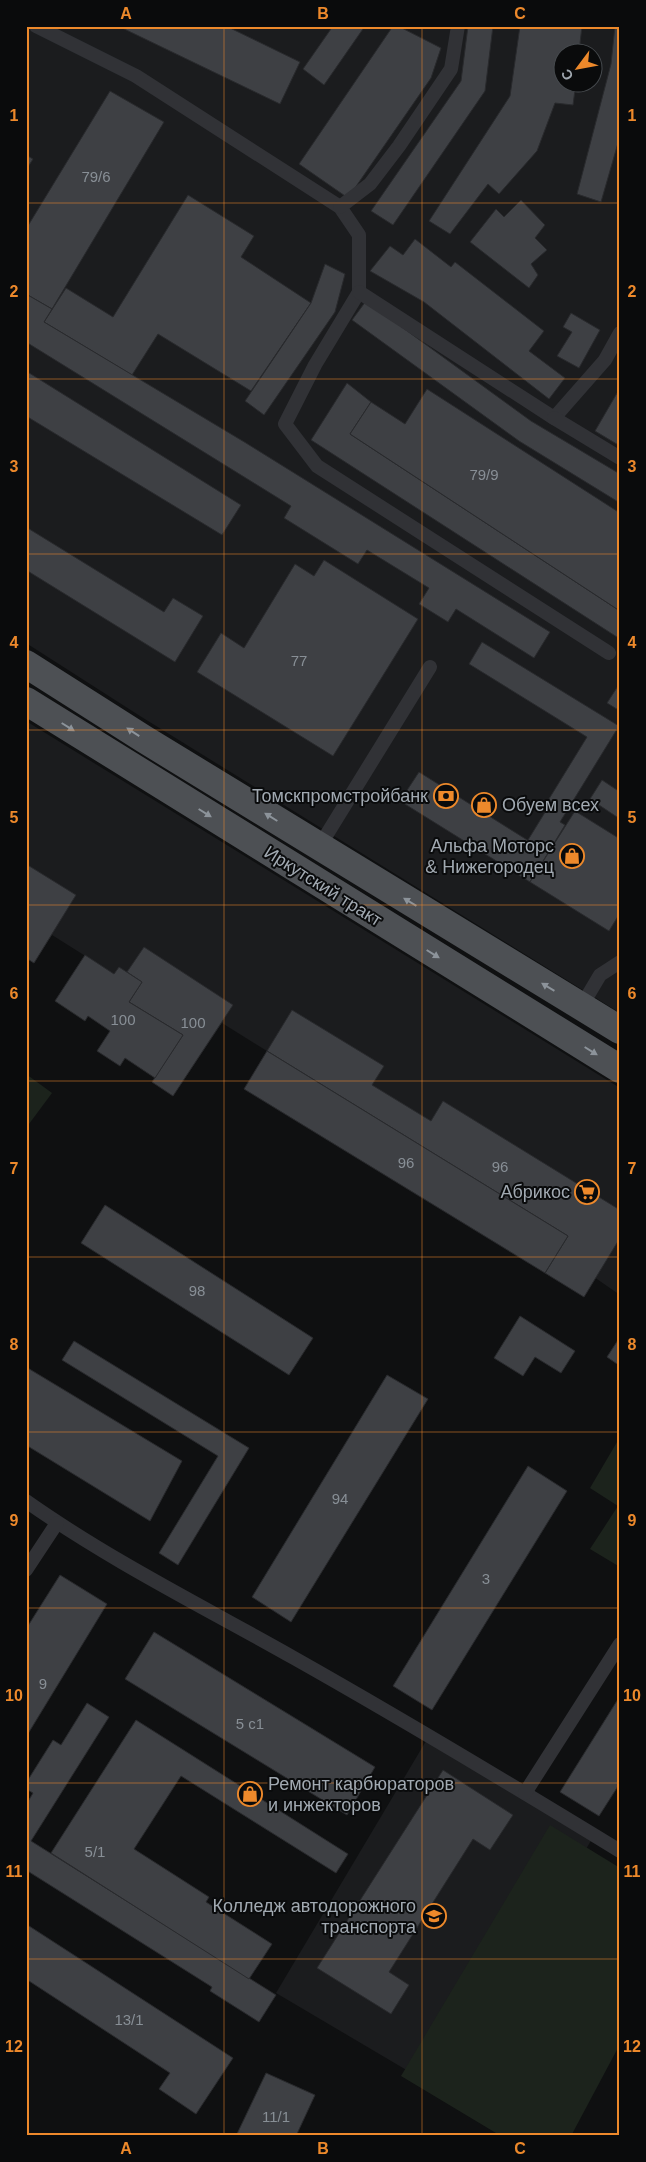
<svg xmlns="http://www.w3.org/2000/svg" width="646" height="2162" font-family="Helvetica,sans-serif">
<style>
.built{fill:#1b1c1e;fill-rule:evenodd}
.green{fill:#1c231c}
.building{fill:#3e4044;stroke:#292a2d}
.lines{fill:none;stroke-linecap:round;stroke-linejoin:round}
.lane{stroke:#313236;stroke-width:14}
.primary{stroke:#4d5054;stroke-width:28}
.oneway{fill:#8c939a}
.grid{fill:none;stroke:#ed892b;stroke-width:1;stroke-opacity:0.55}
.labels{text-anchor:middle;dominant-baseline:central;stroke-width:4;stroke-linejoin:round;paint-order:stroke}
.number-label{font-size:15px;fill:#888f96}
.poi-label{font-size:18px;fill:#a1a9b1;stroke:#0a0b0c;text-anchor:end}
.street-label{font-size:18px;fill:#a1a9b1;stroke:#0a0b0c}
.neatline{fill:none;stroke:#ed892b;stroke-width:2}
.grid-label{font-size:16px;text-anchor:middle;font-weight:bold;fill:#ed892b}
</style>
<rect width="100%" height="100%" fill="#0f1011"/>
<g class="built">
<path d="M 26,26 L 620,26 L 620,1013 L 140,716 L 26,643 ZM 564,52 L 594,52 L 594,82 L 564,82 Z"/>
<polygon points="26,721 620,1088 620,1295 267,1051 222,1023 173,1096 152,1082 183,1035 142,982 119,967 114,974 52,935 34,963 26,958"/>
<polygon points="426,1741 592,1839 442,2091 276,1993"/>
</g>
<g class="green">
<polygon points="26,1074 52,1093 26,1128"/>
<polygon points="620,1437 620,1567 590,1549 618,1506 590,1488"/>
<polygon points="550,1825 620,1868 620,2044 571,2136 501,2136 401,2076"/>
</g>
<g class="building">
<polygon points="118,26 226,26 300,62 280,104"/>
<polygon points="333,26 365,26 324,85 303,69"/>
<polygon points="393,26 398,26 441,48 431,78 348,198 299,164"/>
<polygon points="468,26 493,26 485,91 393,225 371,211 461,81"/>
<polygon points="520,26 582,26 579,52 564,52 564,82 576,82 573,105 555,103 537,151 499,194 488,184 450,234 429,221 510,96"/>
<polygon points="615,26 620,26 620,136 601,202 577,194 611,64"/>
<polygon points="110,91 164,122 52,309 26,294 26,229"/>
<polygon points="26,155 33,159 26,170"/>
<polygon points="188,195 254,236 241,257 311,303 251,391 158,334 132,375 44,322 66,288 113,317"/>
<polygon points="521,200 545,225 535,238 547,250 531,264 538,275 529,288 470,242 496,209 504,217"/>
<polygon points="415,239 451,267 455,262 544,331 529,351 565,378 549,399 424,302 370,271 390,246 403,255"/>
<polygon points="325,264 345,274 335,312 264,415 245,401 311,303"/>
<polygon points="26,294 52,309 44,322 246,443 550,632 534,658 456,609 448,622 419,604 429,588 367,550 358,564 284,518 291,506 26,342"/>
<polygon points="366,301 531,421 620,474 620,503 519,441 352,320"/>
<polygon points="571,313 600,330 579,368 557,356 572,332 563,327"/>
<polygon points="26,371 241,505 222,535 26,416"/>
<polygon points="347,383 371,402 350,434 620,611 620,639 311,440"/>
<polygon points="620,388 620,446 595,431"/>
<polygon points="427,389 620,513 620,611 350,434 371,402 405,424"/>
<polygon points="26,527 164,612 173,598 203,616 175,662 26,570"/>
<polygon points="324,560 418,619 333,756 197,672 221,633 244,648 295,564 314,576"/>
<polygon points="482,642 619,726 560,822 565,825 548,853 528,840 547,809 544,807 587,737 469,664"/>
<polygon points="620,683 620,711 607,703"/>
<polygon points="419,772 548,853 530,882 400,801"/>
<polygon points="602,780 620,792 620,819 590,799"/>
<polygon points="575,811 620,839 620,913 609,931 530,882"/>
<polygon points="26,864 76,895 34,963 26,958"/>
<polygon points="144,947 233,1005 173,1096 152,1082 183,1035 129,1002 142,982 127,972"/>
<polygon points="85,955 114,974 119,967 142,982 129,1002 183,1035 155,1078 125,1058 120,1066 97,1051 110,1031 88,1016 85,1021 55,1001"/>
<polygon points="292,1010 384,1066 372,1085 431,1121 443,1101 620,1210 620,1238 584,1297 545,1273 568,1236 267,1051"/>
<polygon points="267,1051 568,1236 545,1273 244,1089"/>
<polygon points="105,1205 313,1338 289,1375 81,1243"/>
<polygon points="520,1316 575,1351 561,1373 535,1357 523,1376 494,1358"/>
<polygon points="620,1337 620,1366 607,1357"/>
<polygon points="74,1341 249,1448 178,1565 159,1553 218,1456 62,1360"/>
<polygon points="26,1367 182,1461 150,1521 26,1445"/>
<polygon points="387,1375 428,1399 291,1622 252,1597"/>
<polygon points="528,1466 567,1491 432,1710 393,1686"/>
<polygon points="60,1575 107,1604 26,1737 26,1629"/>
<polygon points="154,1632 375,1767 347,1815 125,1679"/>
<polygon points="620,1696 620,1783 599,1816 560,1792"/>
<polygon points="87,1703 109,1717 31,1841 276,1995 259,2022 210,1991 212,1987 26,1870 26,1805 33,1793 26,1789 26,1783 53,1740 61,1745"/>
<polygon points="136,1720 348,1854 336,1873 181,1776 134,1849 209,1897 206,1902 272,1944 249,1979 51,1853"/>
<polygon points="443,1770 513,1815 490,1850 473,1839 389,1972 409,1985 391,2014 317,1968"/>
<polygon points="26,1924 233,2058 196,2114 159,2089 170,2073 26,1979"/>
<polygon points="266,2073 315,2095 296,2136 236,2136"/>
</g>
<g class="lines">
<g class="lane">
<polyline points="36,26 136,76 340,207 359,235 359,292 315,365 285,424 317,466 609,653"/>
<polyline points="340,207 370,184 399,146 451,69 458,26"/>
<polyline points="359,292 554,418 605,360 620,333"/>
<polyline points="554,418 620,458"/>
<polyline points="319,847 430,667"/>
<polyline points="581,1007 600,975 620,962"/>
<path d="M 26,1501 C 111,1561 204,1607 294,1658 C 404,1720 512,1785 620,1851"/>
<polyline points="26,1570 57,1523"/>
<polyline points="525,1793 620,1644"/>
</g>
<g class="primary">
<polyline points="26,664 144,739 620,1030"/>
<polyline points="26,701 620,1069"/>
</g>
</g>
<defs><path id="oneway-solid" d="M-6-.8H1V-3.2L6.5 0L1 3.2V.8H-6Z" transform="scale(1.25)"/></defs>
<g class="oneway">
<use href="#oneway-solid" transform="translate(68 727) rotate(32)"/>
<use href="#oneway-solid" transform="translate(133 732) rotate(-147)"/>
<use href="#oneway-solid" transform="translate(205 813) rotate(32)"/>
<use href="#oneway-solid" transform="translate(271 817) rotate(-148)"/>
<use href="#oneway-solid" transform="translate(410 902) rotate(-149)"/>
<use href="#oneway-solid" transform="translate(433 954) rotate(32)"/>
<use href="#oneway-solid" transform="translate(548 987) rotate(-149)"/>
<use href="#oneway-solid" transform="translate(591 1051) rotate(32)"/>
</g>
<path class="grid" d="M 224,26 L 224,2136M 422,26 L 422,2136M 26,203 L 620,203M 26,379 L 620,379M 26,554 L 620,554M 26,730 L 620,730M 26,905 L 620,905M 26,1081 L 620,1081M 26,1257 L 620,1257M 26,1432 L 620,1432M 26,1608 L 620,1608M 26,1783 L 620,1783M 26,1959 L 620,1959"/>
<defs>
<symbol id="bank-ring" viewBox="-11 -11 22 22"><circle r="9.5" fill="#0a0b0c" stroke="#ed892b" stroke-width="1.5"/><path d="M-6-4H6V4H-6ZM0-2.3a2.3 2.3 0 1 0 0 4.6a2.3 2.3 0 1 0 0-4.6Z" fill="#ed892b"/></symbol>
<symbol id="shop-ring" viewBox="-11 -11 22 22"><circle r="9.5" fill="#0a0b0c" stroke="#ed892b" stroke-width="1.5"/><path d="M-5-2.5h2.3a2.7 3.5 0 0 1 5.4 0H5L5.5 6h-11ZM-1.5-2.5h3a1.5 2.3 0 0 0-3 0Z" fill="#ed892b"/></symbol>
<symbol id="supermarket-ring" viewBox="-11 -11 22 22"><circle r="9.5" fill="#0a0b0c" stroke="#ed892b" stroke-width="1.5"/><path d="M-6-5.5h2.5l.6 2H6L4.5 2H-2.5L-4.4-4H-6ZM-1.5 3.2a1.3 1.3 0 1 0 .1 0ZM3 3.2a1.3 1.3 0 1 0 .1 0Z" fill="#ed892b"/></symbol>
<symbol id="university-ring" viewBox="-11 -11 22 22"><circle r="9.5" fill="#0a0b0c" stroke="#ed892b" stroke-width="1.5"/><path d="M0-5L7-2L0 1L-7-2ZM-4 1L0 2.5L4 1V4Q0 6-4 4Z" fill="#ed892b"/></symbol>
</defs>
<g fill-rule="evenodd">
<use href="#bank-ring" x="432" y="782" width="28" height="28"/>
<use href="#shop-ring" x="470" y="791" width="28" height="28"/>
<use href="#shop-ring" x="558" y="842" width="28" height="28"/>
<use href="#supermarket-ring" x="573" y="1178" width="28" height="28"/>
<use href="#shop-ring" x="236" y="1780" width="28" height="28"/>
<use href="#university-ring" x="420" y="1902" width="28" height="28"/>
</g>
<g class="labels">
<g class="number-label">
<text x="96" y="176">79/6</text>
<text x="484" y="474">79/9</text>
<text x="299" y="660">77</text>
<text x="123" y="1019">100</text>
<text x="193" y="1022">100</text>
<text x="406" y="1162">96</text>
<text x="500" y="1166">96</text>
<text x="197" y="1290">98</text>
<text x="340" y="1498">94</text>
<text x="486" y="1578">3</text>
<text x="43" y="1683">9</text>
<text x="250" y="1723">5 с1</text>
<text x="95" y="1851">5/1</text>
<text x="129" y="2019">13/1</text>
<text x="276" y="2116">11/1</text>
</g>
<g class="poi-label">
<text x="428" y="796">Томскпромстройбанк</text>
<text x="502" y="805" text-anchor="start">Обуем всех</text>
<text x="554" y="846">Альфа Моторс<tspan x="554" dy="21">&amp; Нижегородец</tspan></text>
<text x="570" y="1192">Абрикос</text>
<text x="268" y="1784" text-anchor="start">Ремонт карбюраторов<tspan x="268" dy="21">и инжекторов</tspan></text>
<text x="416" y="1906">Колледж автодорожного<tspan x="416" dy="21">транспорта</tspan></text>
</g>
<g class="street-label">
<text transform="translate(323 886) rotate(32)">Иркутский тракт</text>
</g>
</g>
<rect width="646" height="2162" fill="none" stroke="#0a0b0c" stroke-width="55"/>
<g transform="translate(578 68) rotate(238)"><circle r="24" fill="#0a0b0c" stroke="#464a4e"/>
<path d="M0-4L9 19L0 12L-9 19Z" fill="#ed892b"/>
<text y="-8" font-size="14" font-weight="bold" text-anchor="middle" fill="#a1a9b1">С</text>
</g>
<rect x="28" y="28" width="590" height="2106" class="neatline"/>
<g class="grid-label">
<text x="126" y="19">A</text>
<text x="323" y="19">B</text>
<text x="520" y="19">C</text>
<text x="14" y="121">1</text>
<text x="632" y="121">1</text>
<text x="14" y="297">2</text>
<text x="632" y="297">2</text>
<text x="14" y="472">3</text>
<text x="632" y="472">3</text>
<text x="14" y="648">4</text>
<text x="632" y="648">4</text>
<text x="14" y="823">5</text>
<text x="632" y="823">5</text>
<text x="14" y="999">6</text>
<text x="632" y="999">6</text>
<text x="14" y="1174">7</text>
<text x="632" y="1174">7</text>
<text x="14" y="1350">8</text>
<text x="632" y="1350">8</text>
<text x="14" y="1526">9</text>
<text x="632" y="1526">9</text>
<text x="14" y="1701">10</text>
<text x="632" y="1701">10</text>
<text x="14" y="1877">11</text>
<text x="632" y="1877">11</text>
<text x="14" y="2052">12</text>
<text x="632" y="2052">12</text>
<text x="126" y="2154">A</text>
<text x="323" y="2154">B</text>
<text x="520" y="2154">C</text>
</g>
</svg>
